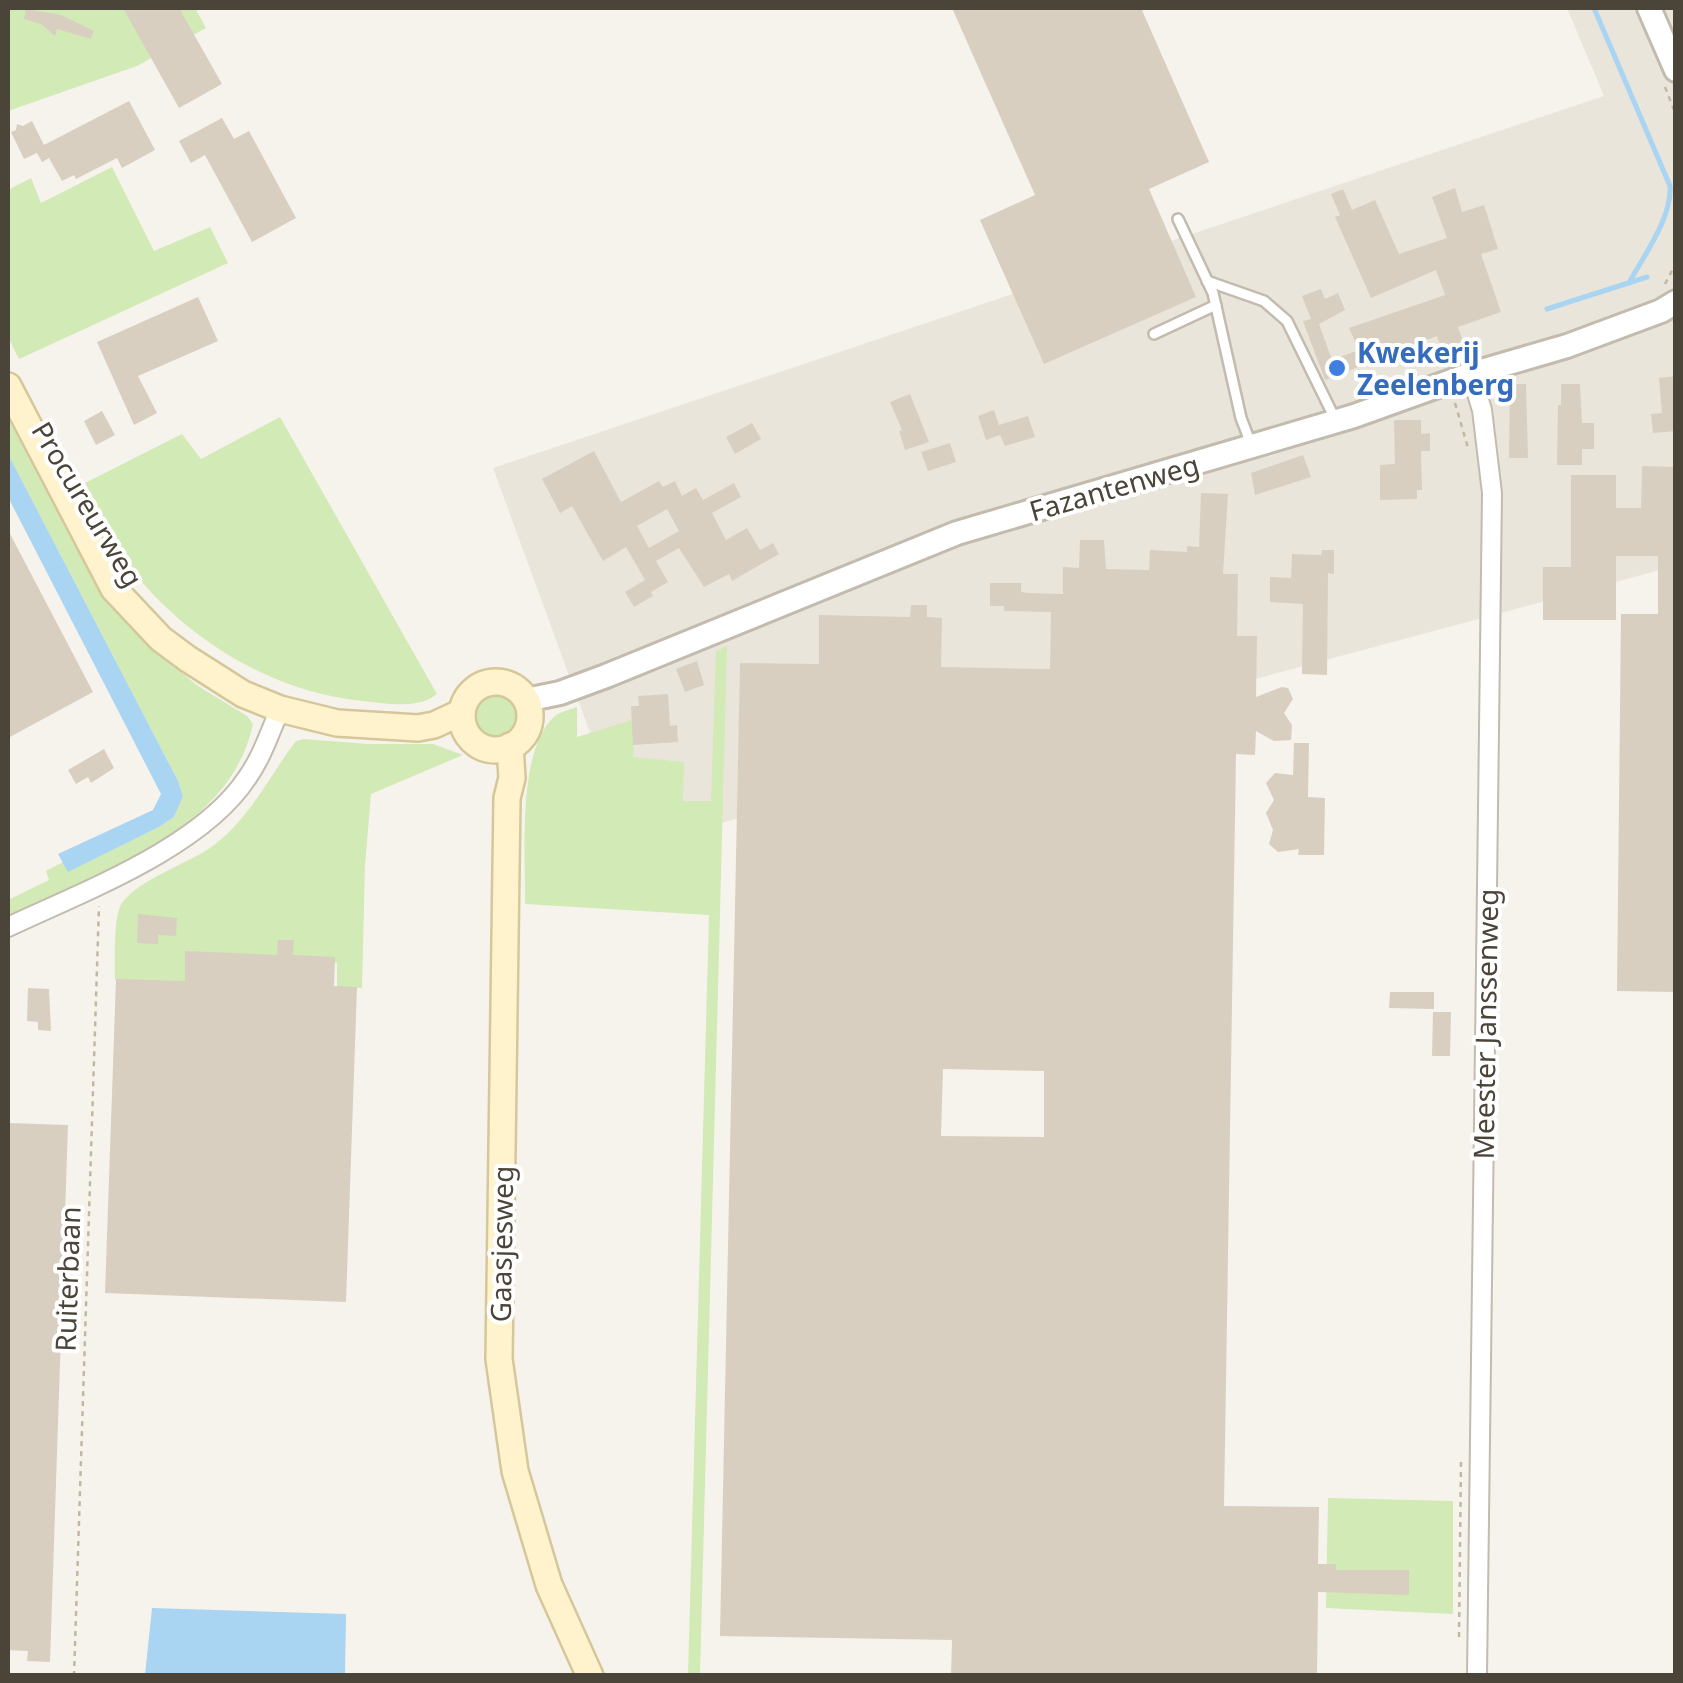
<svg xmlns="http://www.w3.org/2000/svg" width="1683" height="1683" font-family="'Noto Sans',sans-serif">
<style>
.residential{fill:#eae5da}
.green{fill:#d2eab5}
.water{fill:#a9d4f2}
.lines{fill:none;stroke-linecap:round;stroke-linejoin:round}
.stream{stroke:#a9d4f2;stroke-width:5}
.building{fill:#d8cfc1;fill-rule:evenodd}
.service-casing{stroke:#c2bbae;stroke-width:14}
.minor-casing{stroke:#c2bbae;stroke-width:22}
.tertiary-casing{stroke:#c2bbae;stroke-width:28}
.secondary-casing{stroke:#d6c79b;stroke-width:30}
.path{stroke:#c4b79f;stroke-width:2.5;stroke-dasharray:5 5;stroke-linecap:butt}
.service{stroke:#fff;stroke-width:9}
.minor{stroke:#fff;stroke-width:18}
.tertiary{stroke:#fff;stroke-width:22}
.secondary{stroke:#fff3cd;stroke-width:25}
.shop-dot{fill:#3f7fe0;stroke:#fff;stroke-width:4}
.labels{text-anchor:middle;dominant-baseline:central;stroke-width:8;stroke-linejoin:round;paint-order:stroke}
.shop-label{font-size:28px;font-weight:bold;fill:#366cbe;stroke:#fff;text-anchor:start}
.street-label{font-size:28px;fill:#4b4439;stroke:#fff}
</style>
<rect width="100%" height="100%" fill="#f6f3ec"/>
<polygon class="residential" points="1567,8 1675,8 1675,566 632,847 493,468 1604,96"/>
<g class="green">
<polygon points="8,8 195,8 206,28 137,66 8,111"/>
<polygon points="112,167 154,251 210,227 228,263 19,359 8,337 8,190 31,178 41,203"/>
<path d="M 8,404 L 118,606 L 144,642 L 198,686 L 247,716 L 253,724 C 231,831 95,877 8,920 L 8,900 L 49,880 L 46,871 L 63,862 L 69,871 L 159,827 L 174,817 L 183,796 L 178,781 L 8,454 Z"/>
<path d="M 280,417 L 437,694 C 417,710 386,703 362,701 C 271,692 184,638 128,565 C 110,541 98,510 85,483 L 182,434 L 201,459 Z"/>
<path d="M 727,646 L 700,1675 L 688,1675 L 709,915 L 525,904 C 526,855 516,750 555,716 C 560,712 571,709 577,707 L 577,737 L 635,719 L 633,757 L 684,762 L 683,801 L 711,801 L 716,651 Z"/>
<circle cx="497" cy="716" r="21"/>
<path d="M 304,739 L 368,744 L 433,744 L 463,755 L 371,794 L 365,865 L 362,988 L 337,987 L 337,963 L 188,956 L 186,983 L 115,980 C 115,962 113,916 122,903 C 140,878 189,864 214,845 C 251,817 269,776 296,741 Z"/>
<polygon points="1328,1498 1453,1501 1453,1614 1326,1608"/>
</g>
<g class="water">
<polygon points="8,454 178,781 183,796 174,817 159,827 68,872 58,854 153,810 161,794 8,497"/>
<polygon points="152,1608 346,1614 345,1675 145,1675"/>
</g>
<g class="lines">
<g class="stream">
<path d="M 1594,8 L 1670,186 C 1672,218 1644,255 1629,283"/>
<polyline points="1547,309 1647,277"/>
</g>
</g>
<g class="building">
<polygon points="123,8 179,8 222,84 179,108"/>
<polygon points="952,8 1141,8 1209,162 1149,189 1196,297 1044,364 980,220 1035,195"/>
<polygon points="26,9 61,15 94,31 91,39 57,29 55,36 41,24 24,19"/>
<polygon points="129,101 155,150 122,168 117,158 76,179 74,175 62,181 49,158 42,162 37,153 24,159 11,132 16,130 17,124 23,126 32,121 44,145"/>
<polygon points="222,118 234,139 249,131 296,218 252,242 205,155 191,163 179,141"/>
<polygon points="1455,188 1462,212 1484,205 1498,249 1481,254 1501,312 1458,327 1463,342 1441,349 1437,336 1325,380 1303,321 1311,319 1302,296 1321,289 1325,299 1338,293 1345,310 1319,324 1332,360 1359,350 1349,328 1445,295 1436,270 1371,298 1335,217 1340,215 1331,194 1343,189 1352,210 1375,200 1399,254 1447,238 1432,197"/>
<polygon points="198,297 218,341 138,376 157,413 134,425 97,342"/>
<polygon points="1676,376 1676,431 1653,433 1651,414 1662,413 1659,378"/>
<polygon points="1510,384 1526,384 1528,458 1509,458"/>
<polygon points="1561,384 1580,384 1582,423 1594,423 1594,449 1582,449 1582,465 1557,465 1558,405 1561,405"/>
<polygon points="910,394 929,442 905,450 899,431 902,430 890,402"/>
<polygon points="994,410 999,425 1028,416 1035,437 1005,446 1000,435 986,440 978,416"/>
<polygon points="102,411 115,435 96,445 84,421"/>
<polygon points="1394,420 1421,420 1421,434 1430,433 1430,451 1421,451 1422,490 1417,490 1417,499 1380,500 1380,465 1395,464"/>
<polygon points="752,423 761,439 735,454 726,437"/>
<polygon points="950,443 956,462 928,471 921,452"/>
<path d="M 594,451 L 621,502 L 659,481 L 663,487 L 675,481 L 682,496 L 696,488 L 703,500 L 734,483 L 741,497 L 712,513 L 726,540 L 747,528 L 760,550 L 773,543 L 779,554 L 732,581 L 729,574 L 704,587 L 679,548 L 656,561 L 668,582 L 651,592 L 653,596 L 634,607 L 625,592 L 645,580 L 626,547 L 603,561 L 572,506 L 560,513 L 542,479 ZM 667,509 L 679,531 L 649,548 L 637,526 Z"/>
<polygon points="1303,455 1311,477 1255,495 1251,473"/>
<polygon points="1642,466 1676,467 1676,992 1617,991 1621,614 1658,614 1658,556 1616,556 1616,620 1543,620 1543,567 1571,567 1571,475 1616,475 1616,508 1641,508"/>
<path d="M 1201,493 L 1228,494 L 1223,574 L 1238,574 L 1237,636 L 1257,636 L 1256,697 L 1282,687 L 1288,688 L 1293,699 L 1284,713 L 1292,725 L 1291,740 L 1274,741 L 1256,731 L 1255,755 L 1236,754 L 1224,1506 L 1319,1507 L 1318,1564 L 1336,1564 L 1336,1570 L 1409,1570 L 1409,1595 L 1318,1592 L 1317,1676 L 951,1676 L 952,1640 L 720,1636 L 740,663 L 819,664 L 819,615 L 910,617 L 911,605 L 927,605 L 927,617 L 942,618 L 941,667 L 1050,669 L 1051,612 L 1004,611 L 1004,606 L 990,606 L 990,583 L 1021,583 L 1021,592 L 1029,593 L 1063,594 L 1063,567 L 1079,568 L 1080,540 L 1104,540 L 1106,569 L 1149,570 L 1150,550 L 1187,552 L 1187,546 L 1199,547 ZM 943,1069 L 1044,1071 L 1044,1137 L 941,1136 Z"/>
<polygon points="8,530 93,692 8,738"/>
<polygon points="1322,550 1334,550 1334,574 1328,573 1327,675 1302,674 1303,604 1270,602 1270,577 1291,578 1292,554 1321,555"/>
<polygon points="697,661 704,685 685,692 676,669"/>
<polygon points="668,694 670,726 677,725 678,742 633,745 631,706 639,706 638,696"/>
<polygon points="1294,743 1309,743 1308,797 1325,798 1324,855 1298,855 1299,849 1278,852 1269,844 1273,830 1266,813 1274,800 1266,783 1275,773 1293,775"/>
<polygon points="104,749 114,768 91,783 88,777 76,784 68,770"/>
<polygon points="138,914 177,918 176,936 158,935 158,944 137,943"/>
<polygon points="278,940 294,940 293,955 335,957 334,986 357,987 346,1302 105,1293 116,979 185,981 185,951 277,955"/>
<polygon points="28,988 49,989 51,1031 38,1030 38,1022 27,1021"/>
<polygon points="1390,992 1434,992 1434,1009 1389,1008"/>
<polygon points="1433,1012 1451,1012 1450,1056 1432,1056"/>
<polygon points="8,1123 68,1125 50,1662 27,1661 28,1651 8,1650"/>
</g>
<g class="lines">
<defs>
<g id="service">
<polyline points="1178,219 1213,293 1241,418 1251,444"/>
<polyline points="1207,281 1264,301 1287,321 1336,421"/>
<polyline points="1154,334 1216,305"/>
</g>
<g id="minor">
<polyline points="1471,374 1482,410 1492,493 1477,1676"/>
<path d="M 8,927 C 82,892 201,848 247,778 C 262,757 270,732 280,709"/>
</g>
<g id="tertiary">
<polyline points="1649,8 1676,70"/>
<polyline points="526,700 560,693 606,676 957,533 1354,416 1471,374 1567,346 1661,311 1676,302"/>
</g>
<g id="secondary">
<polyline points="8,386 114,589 161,639 188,659 243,694 280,709 337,723 418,728 434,725 462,712"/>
<circle cx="496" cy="716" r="34"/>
<polyline points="510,746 512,778 507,798 499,1359 515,1471 549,1585 590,1676"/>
</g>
</defs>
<use href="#service" class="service-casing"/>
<use href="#minor" class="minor-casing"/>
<use href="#tertiary" class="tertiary-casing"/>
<use href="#secondary" class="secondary-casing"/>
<g class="path">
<polyline points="1665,87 1676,115"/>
<polyline points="1665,284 1676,263"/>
<polyline points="1455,403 1468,448"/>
<path d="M 459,690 C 479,669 497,667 523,678"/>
<polyline points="1459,1637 1461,1460"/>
<polyline points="74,1676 99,906"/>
</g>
<use href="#service" class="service"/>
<use href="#minor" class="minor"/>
<use href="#tertiary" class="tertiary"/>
<use href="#secondary" class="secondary"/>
</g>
<circle class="shop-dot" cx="1337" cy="368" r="10"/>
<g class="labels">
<g class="shop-label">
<text x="1357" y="352">Kwekerij<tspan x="1357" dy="32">Zeelenberg</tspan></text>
</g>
<g class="street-label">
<text transform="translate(1114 487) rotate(-16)">Fazantenweg</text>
<text transform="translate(88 504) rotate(59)">Procureurweg</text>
<text transform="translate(1485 1024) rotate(-89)">Meester Janssenweg</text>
<text transform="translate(501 1244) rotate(-89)">Gaasjesweg</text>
<text transform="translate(67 1279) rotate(-88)">Ruiterbaan</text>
</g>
</g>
<rect width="1683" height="1683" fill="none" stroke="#4b4439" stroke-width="20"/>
</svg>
